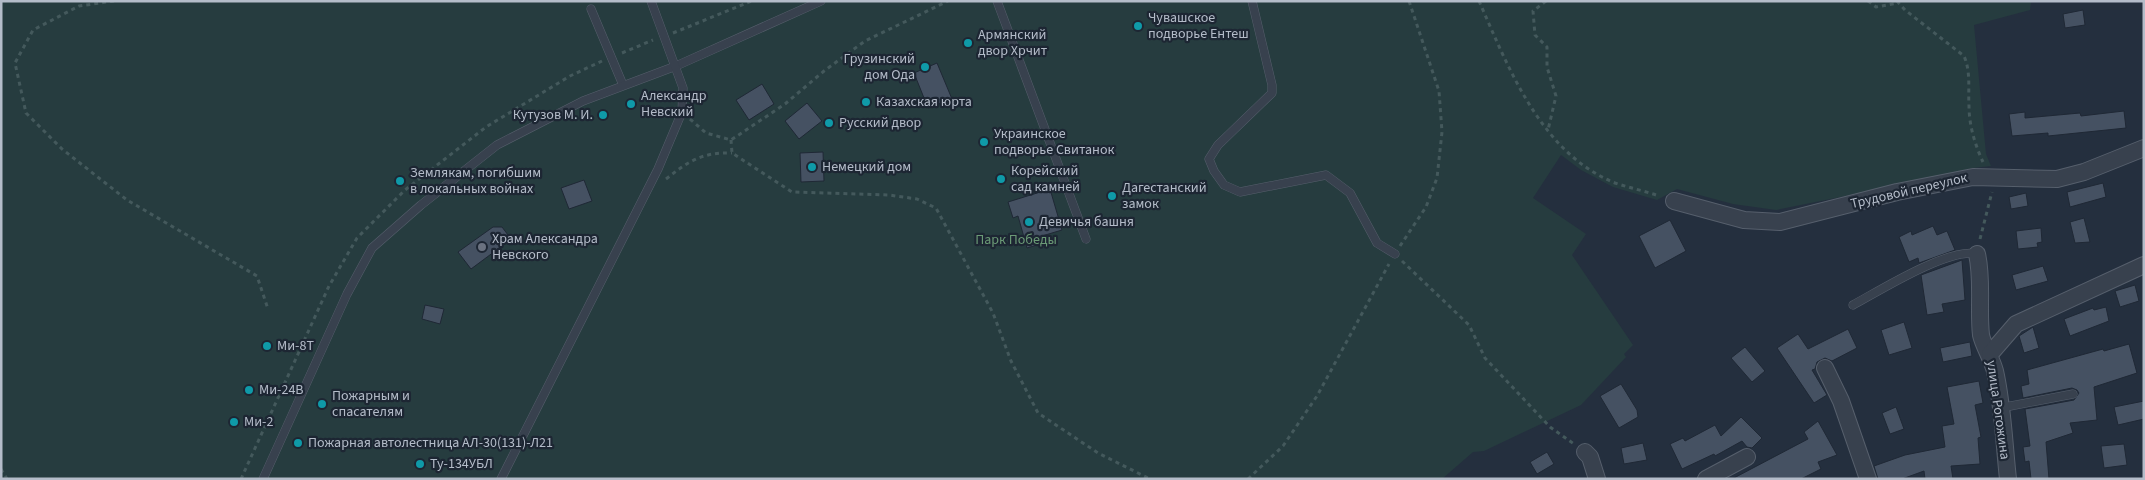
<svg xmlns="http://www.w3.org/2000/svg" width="2145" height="480" font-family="'Source Sans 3',sans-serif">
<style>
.green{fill:#263c3f}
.building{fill:#455162;stroke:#1f2835}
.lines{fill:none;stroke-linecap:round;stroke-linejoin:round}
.service-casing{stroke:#565f6c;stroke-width:9}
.minor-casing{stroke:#565f6c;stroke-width:18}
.path{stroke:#44595c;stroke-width:3;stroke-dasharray:4 4;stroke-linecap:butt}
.service{stroke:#38414e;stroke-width:8}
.minor{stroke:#38414e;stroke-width:16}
.culture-dot{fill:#0f9aa8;stroke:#1d2633;stroke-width:2}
.worship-dot{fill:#6b7280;stroke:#1d2633;stroke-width:2}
.labels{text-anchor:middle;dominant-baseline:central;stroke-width:4.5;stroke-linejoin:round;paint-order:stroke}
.poi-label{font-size:14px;fill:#b4bcc9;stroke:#1d2633;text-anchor:start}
.street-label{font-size:14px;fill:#b4bcc9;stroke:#1d2633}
.park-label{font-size:14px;fill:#6b9a76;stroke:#1d2633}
</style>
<rect width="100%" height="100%" fill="#242f3e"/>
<polygon class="green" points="1,1 2031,1 2030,10 1974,25 1986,154 1991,166 1973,168 1896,186 1776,210 1733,204 1677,189 1657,200 1613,187 1581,170 1561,155 1533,198 1586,234 1572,255 1633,345 1624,354 1626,357 1581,405 1484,451 1473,452 1442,479 1,479"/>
<g class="building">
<polygon points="2083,10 2085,25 2065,28 2063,14"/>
<polygon points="937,63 952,99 928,108 914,73"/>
<polygon points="762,84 774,104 749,120 736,100"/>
<polygon points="807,103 822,121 799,139 785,121"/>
<polygon points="2124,111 2126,128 2048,136 2048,133 2012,136 2009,114 2025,112 2025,118 2080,113 2081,116"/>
<polygon points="823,152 824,181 801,182 800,153"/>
<polygon points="584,180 592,201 569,209 561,188"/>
<polygon points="2103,183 2106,197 2070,207 2067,192"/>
<polygon points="1050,189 1062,230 1042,236 1044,243 1027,248 1018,216 1013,218 1008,202"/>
<polygon points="2026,193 2028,206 2011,209 2009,197"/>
<polygon points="2084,218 2090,242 2075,243 2070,222"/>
<polygon points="1670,220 1686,251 1655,268 1639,236"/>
<polygon points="1933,226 1937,235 1947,231 1955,250 1919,263 1918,258 1909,262 1899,237 1911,231 1912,235"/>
<polygon points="493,227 502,227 508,235 506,243 471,269 458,252"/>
<polygon points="2041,228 2042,242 2037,243 2038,247 2018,249 2016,231"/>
<polygon points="1962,260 1965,300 1942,304 1944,312 1927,315 1921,275"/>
<polygon points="2043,266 2048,281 2016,290 2012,275"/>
<polygon points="2135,285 2139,301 2120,307 2115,291"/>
<polygon points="425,305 444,309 440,324 422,319"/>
<polygon points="2106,307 2109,321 2070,336 2064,319 2093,308 2094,310"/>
<polygon points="1904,322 1912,348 1889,355 1881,330"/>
<polygon points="2033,327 2039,348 2024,353 2019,336"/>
<polygon points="1848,329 1857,348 1832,361 1825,358 1817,362 1815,369 1812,370 1827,395 1814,403 1777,348 1798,334 1808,349"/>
<polygon points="1970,342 1972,356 1943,362 1940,348"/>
<polygon points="2129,344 2137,373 2094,387 2097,420 2070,423 2073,433 2046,442 2049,479 2031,479 2029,461 2025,462 2023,447 2030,446 2025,409 2074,400 2079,393 2077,390 2072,388 2023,398 2021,386 2029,384 2027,370 2103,349 2104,351"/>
<polygon points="1745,347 1765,371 1752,382 1731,358"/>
<polygon points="1979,381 1983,403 1975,405 1981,437 1978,438 1980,464 1951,466 1953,479 1925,479 1924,471 1902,479 1878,479 1874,466 1905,455 1945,447 1942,426 1954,424 1947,387"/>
<polygon points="1621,384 1637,410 1638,417 1619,428 1600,396"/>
<polygon points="2144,401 2144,419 2118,425 2114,407"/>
<polygon points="1896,407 1904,429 1890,434 1882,413"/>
<polygon points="1741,417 1762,438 1752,448 1747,447 1742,441 1715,456 1714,454 1682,469 1670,444 1683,438 1685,441 1715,425 1721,436"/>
<polygon points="1818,421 1837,455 1818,462 1821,469 1801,479 1732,479 1808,439 1804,432"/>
<polygon points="1643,443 1647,460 1624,464 1621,448"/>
<polygon points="2124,444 2127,465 2104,468 2101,446"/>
<polygon points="1547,452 1554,464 1537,474 1530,462"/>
</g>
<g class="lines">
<defs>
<g id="service">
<polyline points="997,1 1086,239"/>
<polyline points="1252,1 1272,85 1272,93 1218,145 1209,159 1214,171 1224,185 1240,192 1326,175 1350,193 1377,243 1395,254"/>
<polyline points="591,9 623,85"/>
<path d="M 1853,305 C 1879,291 1949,247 1977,254"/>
<polyline points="2000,408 2073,394"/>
<polyline points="263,479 347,294 372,248 421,205 497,145 583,101 676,66 821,1"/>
<polyline points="501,479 658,169 682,112 683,88 651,1"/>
</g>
<g id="minor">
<polyline points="1674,201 1744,220 1780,222 1897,192 1973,177 2057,179 2084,172 2144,148"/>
<path d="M 1977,254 C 1983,280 1978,308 1981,335 C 1983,345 1992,359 1995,371 C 2003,406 2004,443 2008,479"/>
<polyline points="1990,354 2016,324 2144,265"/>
<polyline points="1825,368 1841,401 1868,479"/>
<polyline points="1585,452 1590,457 1597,479"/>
<polyline points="1706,479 1747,457"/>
</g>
</defs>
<use href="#service" class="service-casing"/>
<use href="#minor" class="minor-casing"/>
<g class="path">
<polyline points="114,1 79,6 33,30 15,63 26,113 62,149 127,200 257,276 268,309"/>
<path d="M 1479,1 C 1509,69 1541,153 1615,183 C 1630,188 1645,191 1659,196"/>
<polyline points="1546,1 1533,11 1535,35 1547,47 1547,67 1556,96 1548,130"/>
<polyline points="1868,1 1876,7 1898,3"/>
<path d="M 1897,1 L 1905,10 L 1964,56 C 1971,72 1968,89 1969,106 C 1969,125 1975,145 1983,162"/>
<polyline points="673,33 752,1"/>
<polyline points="622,53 653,40"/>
<polyline points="690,119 706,133 731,140 785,104 824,71 865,41 948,1"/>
<polyline points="731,140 732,153 792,192 889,195 917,199 936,208 993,313 1011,361 1038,413 1098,453 1150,479"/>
<path d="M 666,179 C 689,161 702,152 732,153"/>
<polyline points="1980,239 1992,192"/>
<polyline points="1400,246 1426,207 1437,178 1442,132 1439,91 1409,1"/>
<polyline points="1402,261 1469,325 1485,358 1550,427 1574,444"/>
<polyline points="1,469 7,479"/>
<polyline points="241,479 329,286 357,238 405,190 486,127 570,76 602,61"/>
<polyline points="1248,479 1283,446 1317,396 1389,264"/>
</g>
<use href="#service" class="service"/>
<use href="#minor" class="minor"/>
</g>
<g class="culture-dot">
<circle cx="1138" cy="26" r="5"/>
<circle cx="968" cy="43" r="5"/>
<circle cx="925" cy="67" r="5"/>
<circle cx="866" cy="102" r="5"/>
<circle cx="631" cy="104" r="5"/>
<circle cx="603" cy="115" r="5"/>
<circle cx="829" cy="123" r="5"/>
<circle cx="984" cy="142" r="5"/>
<circle cx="812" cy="167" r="5"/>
<circle cx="1001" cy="179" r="5"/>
<circle cx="400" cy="181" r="5"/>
<circle cx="1112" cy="196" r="5"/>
<circle cx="1029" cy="222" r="5"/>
<circle cx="267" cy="346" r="5"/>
<circle cx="249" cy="390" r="5"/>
<circle cx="322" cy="404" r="5"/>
<circle cx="234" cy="422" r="5"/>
<circle cx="298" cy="443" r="5"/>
<circle cx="420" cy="464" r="5"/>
</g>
<circle class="worship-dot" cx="482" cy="247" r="5"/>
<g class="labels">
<g class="poi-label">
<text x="1148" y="18">Чувашское<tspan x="1148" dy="16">подворье Ентеш</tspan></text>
<text x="978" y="35">Армянский<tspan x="978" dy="16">двор Хрчит</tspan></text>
<text x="915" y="59" text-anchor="end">Грузинский<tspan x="915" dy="16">дом Ода</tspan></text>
<text x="641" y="96">Александр<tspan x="641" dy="16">Невский</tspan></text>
<text x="876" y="102">Казахская юрта</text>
<text x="593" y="115" text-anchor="end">Кутузов М. И.</text>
<text x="839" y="123">Русский двор</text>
<text x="994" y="134">Украинское<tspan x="994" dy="16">подворье Свитанок</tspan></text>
<text x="822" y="167">Немецкий дом</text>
<text x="1011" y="171">Корейский<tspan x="1011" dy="16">сад камней</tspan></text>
<text x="410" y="173">Землякам, погибшим<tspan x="410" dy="16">в локальных войнах</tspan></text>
<text x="1122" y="188">Дагестанский<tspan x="1122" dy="16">замок</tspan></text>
<text x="1039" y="222">Девичья башня</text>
<text x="492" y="239">Храм Александра<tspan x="492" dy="16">Невского</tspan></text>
<text x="277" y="346">Ми-8Т</text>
<text x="259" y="390">Ми-24В</text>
<text x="332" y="396">Пожарным и<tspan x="332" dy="16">спасателям</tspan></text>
<text x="244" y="422">Ми-2</text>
<text x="308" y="443">Пожарная автолестница АЛ-30(131)-Л21</text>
<text x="430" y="464">Ту-134УБЛ</text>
</g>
<g class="street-label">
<text transform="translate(1909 191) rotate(-13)">Трудовой переулок</text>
<text transform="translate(1998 410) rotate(82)">улица Рогожина</text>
</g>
<g class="park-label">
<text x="1016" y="240">Парк Победы</text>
</g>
</g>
<rect width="2145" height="480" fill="none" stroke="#b4bcc9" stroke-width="5"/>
</svg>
